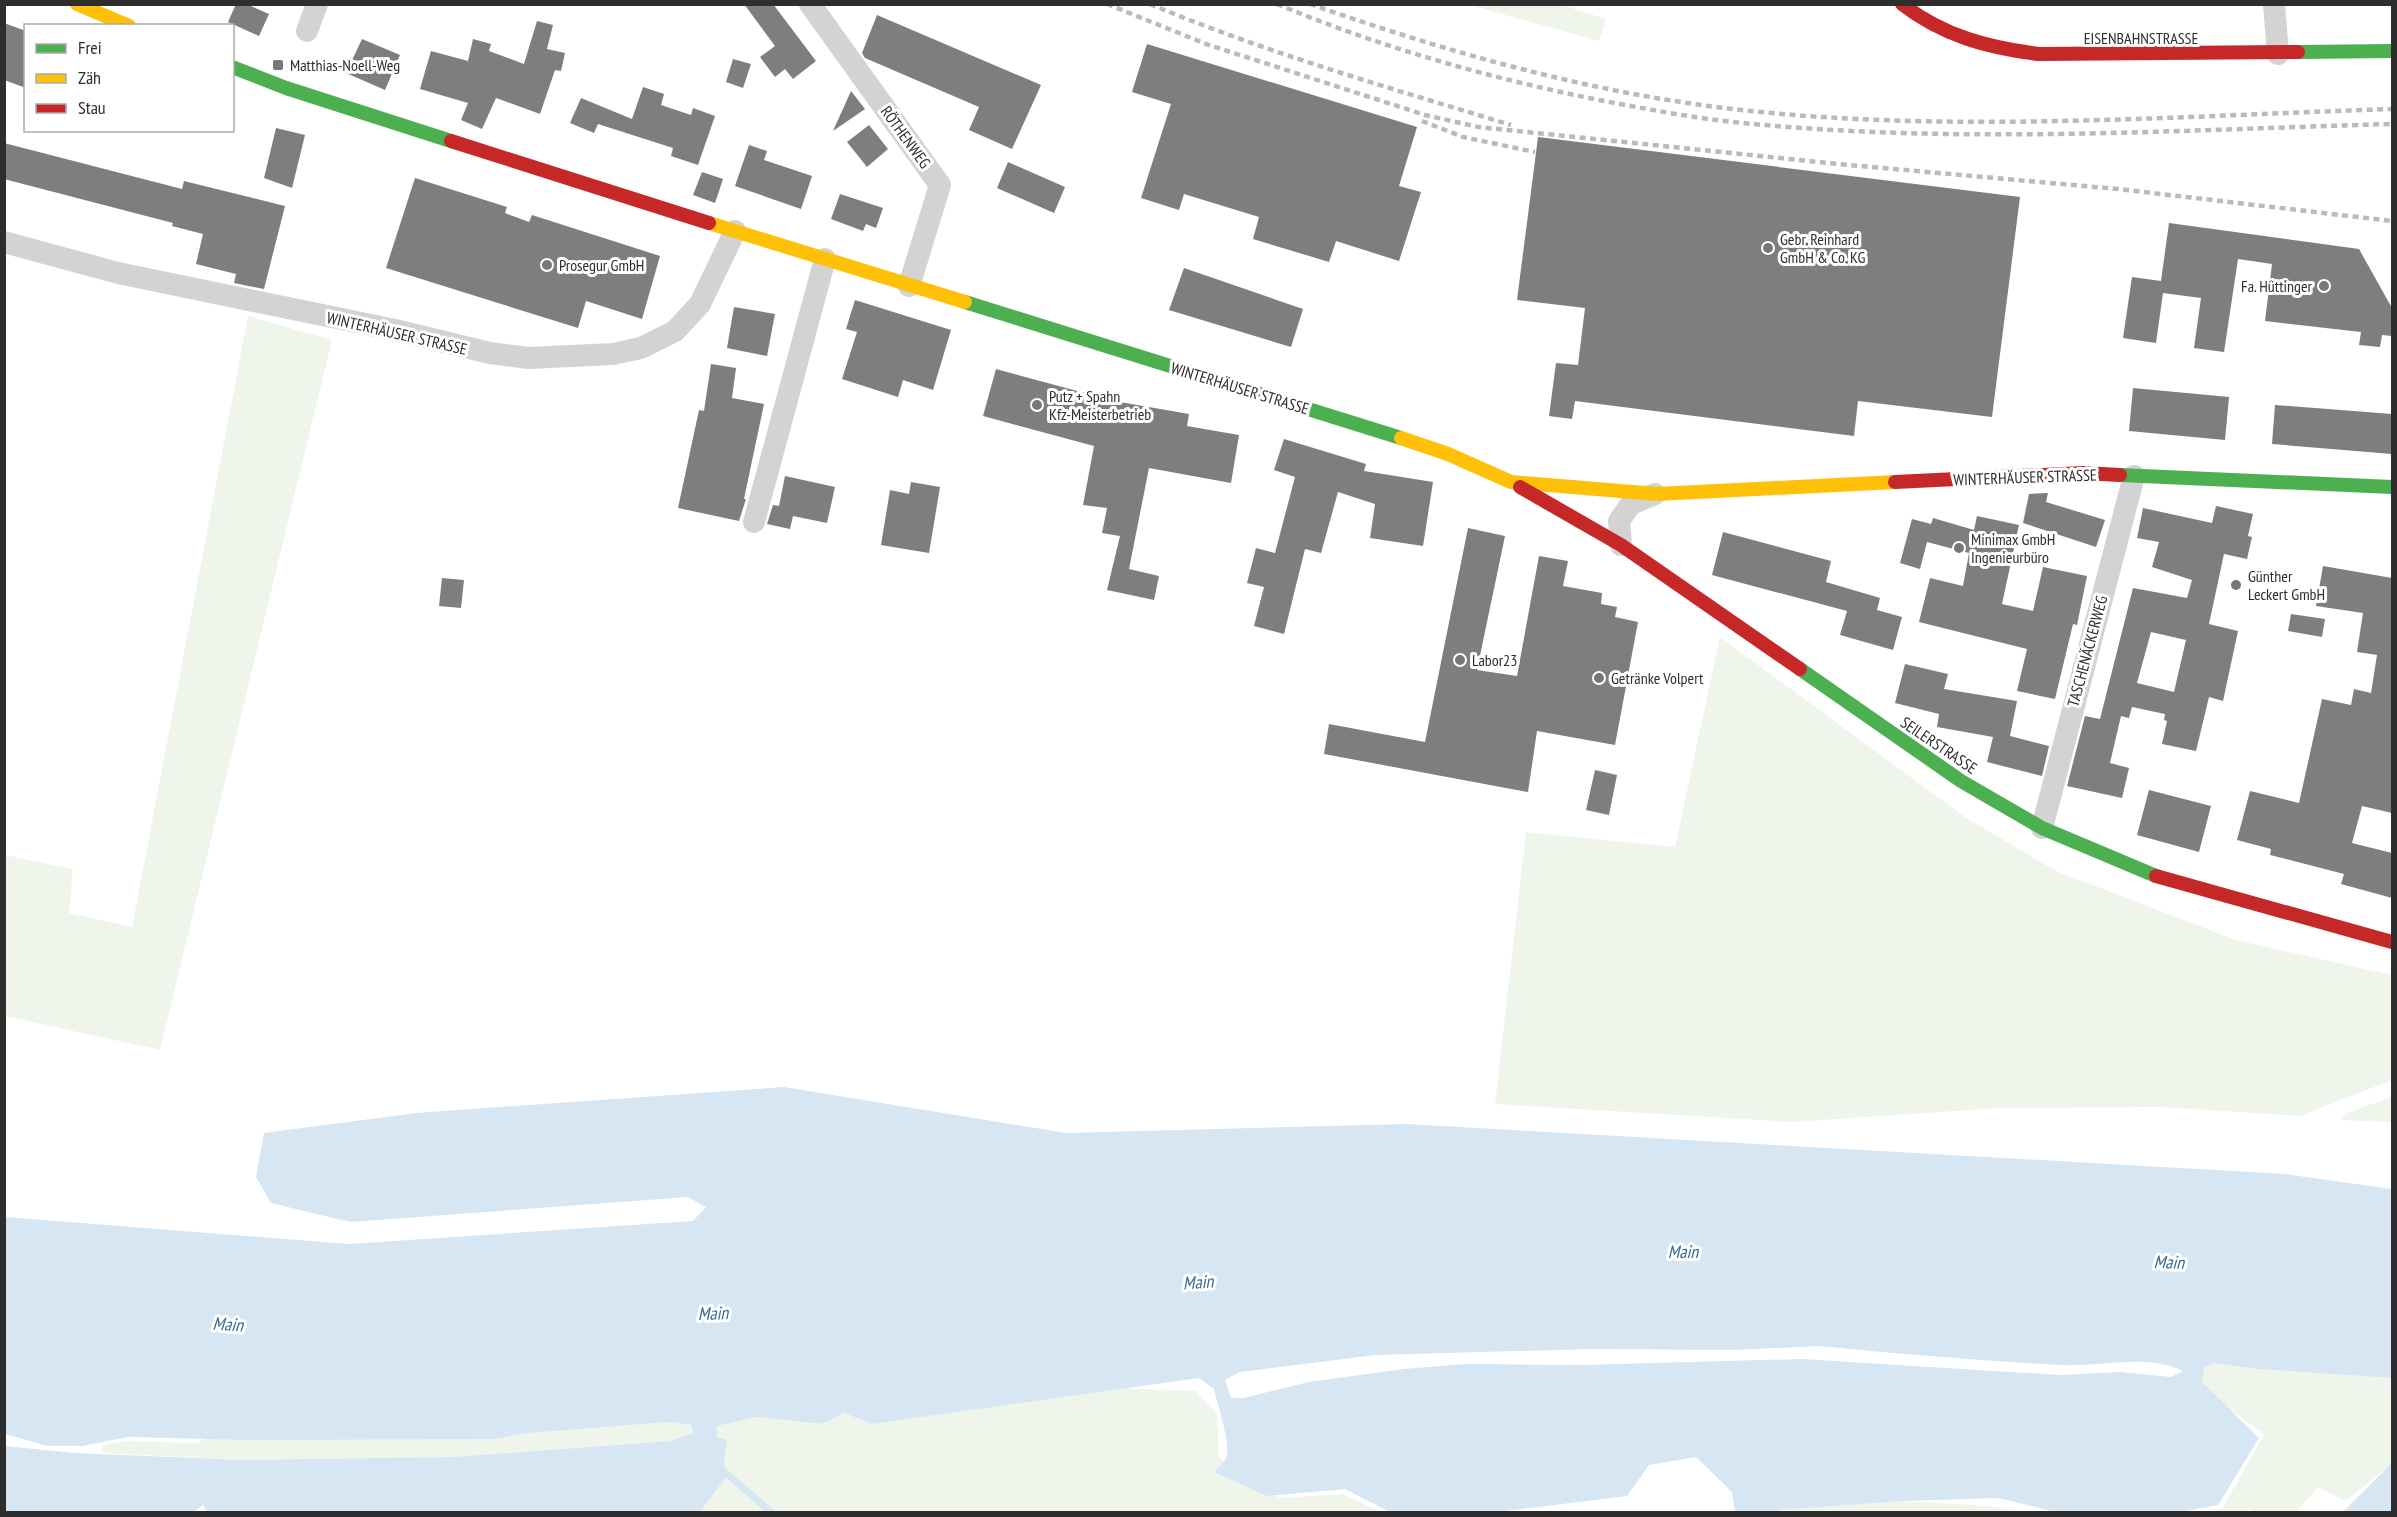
<svg xmlns="http://www.w3.org/2000/svg" width="2397" height="1517" font-family="'PT Sans Narrow',sans-serif">
<style>
.green{fill:#f0f5eb}
.water{fill:#d6e6f3;fill-rule:evenodd}
.lines{fill:none;stroke-linecap:round;stroke-linejoin:round}
.stream{stroke:#d6e6f3;stroke-width:7}
.building{fill:#7e7e7e;fill-rule:evenodd}
.street{stroke:#d3d3d3;stroke-width:22}
.fast{stroke:#4caf50;stroke-width:14}
.slow{stroke:#ffc107;stroke-width:14}
.jam{stroke:#c62828;stroke-width:14}
.rail{stroke:#bababa;stroke-width:4.5;stroke-dasharray:6 4.5;stroke-linecap:butt}
.poi-dot{fill:#777;stroke:#fff;stroke-width:2}
.labels{text-anchor:middle;dominant-baseline:central;stroke-width:6;stroke-linejoin:round;paint-order:stroke}
.street-label{font-size:16px;fill:#2e2e2e;stroke:#fff}
.poi-label{font-size:16px;fill:#2e2e2e;stroke:#fff;text-anchor:start}
.water-label{font-size:18px;font-style:italic;fill:#356b97;stroke:#fff}
</style>
<rect width="100%" height="100%" fill="#fff"/>
<g class="green">
<polygon points="1470,5 1562,5 1606,19 1599,41"/>
<polygon points="248,316 332,340 160,1050 5,1016 5,855 73,869 69,913 132,927"/>
<polygon points="1720,637 1965,817 2056,871 2236,940 2392,975 2392,1080 2300,1116 2161,1107 2000,1108 1792,1122 1495,1104 1526,832 1675,847"/>
<polygon points="2392,1097 2392,1122 2340,1120 2349,1112"/>
<polygon points="2215,1363 2256,1369 2392,1378 2392,1459 2387,1468 2345,1501 2318,1487 2296,1512 2253,1512 2249,1509 2244,1512 2205,1512 2222,1509 2264,1434 2224,1405 2202,1382 2204,1368"/>
<polygon points="1123,1388 1196,1391 1217,1414 1219,1457 1254,1489 1281,1498 1343,1494 1380,1512 700,1512 727,1476 724,1464 727,1440 717,1437 716,1426 756,1417 822,1424 844,1413 872,1424"/>
<polygon points="669,1422 691,1425 693,1433 670,1441 452,1457 243,1460 102,1453 102,1446 125,1441 198,1443 203,1439 494,1439 529,1433"/>
<polygon points="1903,1501 1990,1506 2019,1512 1778,1512 1781,1510"/>
</g>
<g class="water">
<path d="M 784,1087 L 1066,1133 L 1407,1124 L 2285,1174 L 2392,1189 L 2392,1378 L 2256,1369 L 2215,1363 L 2204,1368 L 2202,1382 L 2259,1438 L 2218,1505 L 2181,1512 L 2055,1512 L 1998,1498 L 1903,1501 L 1781,1510 L 1777,1512 L 1735,1512 L 1732,1492 L 1696,1457 L 1649,1465 L 1627,1496 L 1498,1512 L 1390,1512 L 1345,1489 L 1267,1496 L 1214,1472 C 1218,1468 1224,1463 1226,1458 C 1232,1447 1217,1403 1214,1389 L 1199,1378 L 872,1424 L 844,1413 L 822,1424 L 756,1417 L 717,1426 L 717,1437 L 727,1440 L 724,1464 L 727,1476 L 700,1512 L 207,1512 L 203,1505 L 194,1512 L 5,1512 L 5,1446 L 74,1453 L 243,1460 L 452,1457 L 670,1441 L 693,1433 L 691,1425 L 669,1422 L 529,1433 L 494,1439 L 248,1440 L 128,1437 L 82,1446 L 48,1446 L 5,1434 L 5,1217 L 349,1244 L 693,1221 L 706,1207 L 688,1197 L 350,1222 L 271,1203 L 256,1177 L 264,1133 L 416,1113 ZM 1820,1346 C 1901,1354 1981,1361 2062,1365 C 2100,1367 2148,1353 2183,1371 L 2171,1377 L 2120,1372 L 2060,1375 L 1802,1359 L 1582,1365 L 1466,1364 L 1404,1369 L 1309,1382 L 1243,1398 L 1231,1398 L 1225,1380 L 1240,1372 L 1375,1355 L 1593,1349 L 1732,1350 Z"/>
<polygon points="2392,1459 2392,1512 2343,1512 2387,1468"/>
</g>
<g class="lines">
<polyline class="stream" points="721,1469 771,1512"/>
</g>
<g class="building">
<polygon points="236,4 246,4 269,14 259,36 228,22"/>
<polygon points="744,4 773,4 816,61 793,79 785,69 775,77 760,57 775,46"/>
<polygon points="877,15 1041,85 1012,149 969,130 979,107 865,58 862,53"/>
<polygon points="537,21 553,25 547,49 565,53 561,71 555,70 540,114 496,98 482,129 461,120 468,103 420,89 431,51 468,61 473,39 491,44 489,51 524,64"/>
<polygon points="4,23 26,31 26,88 4,80"/>
<polygon points="362,39 400,55 385,90 346,73"/>
<polygon points="1147,44 1417,127 1399,186 1421,192 1399,261 1336,241 1329,262 1253,239 1259,217 1184,194 1179,210 1141,198 1171,104 1132,92"/>
<polygon points="733,59 751,64 743,88 726,82"/>
<polygon points="643,87 664,94 661,105 691,115 693,108 715,116 698,165 671,156 673,148 598,124 594,133 570,123 581,98 632,119"/>
<polygon points="851,91 865,109 833,131"/>
<polygon points="869,125 888,149 867,167 847,142"/>
<polygon points="276,128 305,135 292,188 264,178"/>
<polygon points="1538,137 2020,197 1992,417 1858,401 1854,436 1575,401 1572,419 1549,416 1556,363 1578,365 1585,308 1517,300"/>
<polygon points="4,143 182,189 184,181 285,206 264,289 234,283 236,274 196,264 203,234 172,226 173,223 4,179"/>
<polygon points="749,145 767,151 764,160 812,176 801,209 735,186"/>
<polygon points="1008,162 1065,187 1054,213 997,188"/>
<polygon points="702,172 723,179 715,203 693,195"/>
<polygon points="415,178 507,207 505,213 529,222 532,215 660,256 642,319 586,301 578,328 386,268"/>
<polygon points="840,194 883,208 876,228 866,224 863,231 831,219"/>
<polygon points="2169,223 2359,249 2392,308 2392,336 2382,335 2380,347 2359,345 2361,332 2265,321 2272,264 2238,259 2224,352 2194,348 2201,298 2163,293 2156,343 2123,338 2132,277 2161,281"/>
<polygon points="1184,268 1303,309 1291,347 1169,310"/>
<polygon points="855,300 951,330 933,390 903,380 898,397 842,379 857,332 846,329"/>
<polygon points="734,307 775,314 767,356 727,348"/>
<polygon points="711,364 736,368 732,398 764,404 744,499 746,499 739,521 678,508 699,410 704,411"/>
<polygon points="996,369 1092,395 1091,397 1189,414 1187,426 1239,435 1231,483 1149,468 1129,569 1159,576 1154,600 1107,590 1120,536 1102,533 1107,508 1083,505 1094,446 983,416"/>
<polygon points="2133,388 2229,397 2225,440 2129,431"/>
<polygon points="2275,405 2392,414 2392,454 2272,444"/>
<polygon points="1284,439 1366,464 1364,471 1433,482 1423,546 1370,538 1375,504 1338,492 1321,553 1305,549 1284,634 1254,626 1264,587 1247,583 1256,548 1275,553 1295,477 1274,470"/>
<polygon points="785,476 835,487 827,523 793,516 790,529 767,524 773,505 779,506"/>
<polygon points="911,482 940,487 929,553 881,545 890,490 909,494"/>
<polygon points="2048,493 2046,502 2105,520 2096,547 2023,523 2029,494"/>
<path d="M 2216,506 L 2253,514 L 2248,536 L 2252,537 L 2247,559 L 2224,554 L 2209,624 L 2238,631 L 2223,701 L 2209,697 L 2196,751 L 2162,744 L 2167,721 L 2164,720 L 2165,714 L 2132,707 L 2129,718 L 2121,716 L 2110,763 L 2129,768 L 2122,798 L 2067,786 L 2085,716 L 2100,719 L 2133,588 L 2187,598 L 2192,580 L 2152,567 L 2159,542 L 2137,538 L 2143,508 L 2212,523 ZM 2151,632 L 2186,640 L 2174,692 L 2137,683 Z"/>
<polygon points="1977,516 2019,525 2002,604 2033,611 2043,567 2087,576 2077,625 2073,624 2055,699 2017,691 2027,649 1919,622 1930,578 1963,586 1969,553 1927,542 1920,569 1900,563 1912,519 1931,524 1933,518 1974,530"/>
<polygon points="1468,528 1505,536 1477,670 1517,676 1539,556 1568,561 1563,586 1602,593 1601,604 1617,607 1615,617 1638,622 1615,745 1537,731 1528,792 1324,754 1329,724 1425,742"/>
<polygon points="1723,532 1831,561 1826,582 1880,598 1877,610 1902,617 1893,650 1840,635 1847,611 1712,575"/>
<polygon points="2323,566 2392,578 2392,813 2362,806 2352,843 2392,853 2392,898 2341,884 2344,874 2270,855 2271,849 2237,840 2250,791 2299,803 2322,699 2351,705 2354,689 2371,693 2377,655 2357,652 2363,613 2316,606"/>
<polygon points="442,578 464,580 461,608 439,606"/>
<polygon points="2291,614 2325,619 2322,637 2288,631"/>
<polygon points="1905,664 1948,674 1944,689 2017,701 2010,736 2049,746 2042,776 1987,762 1993,737 1937,727 1939,714 1895,703"/>
<polygon points="1595,770 1617,775 1609,815 1586,810"/>
<polygon points="2149,790 2211,806 2199,852 2137,835"/>
</g>
<g class="lines">
<g class="street">
<polyline points="810,4 940,185 909,286"/>
<polyline points="2274,4 2278,54"/>
<polyline points="307,31 317,4"/>
<polyline points="4,242 118,273 395,330 490,353 529,358 613,354 641,348 675,331 700,304 735,231"/>
<polyline points="754,522 825,259"/>
<polyline points="1621,545 1619,521 1631,504 1655,494"/>
<polyline points="2042,828 2134,476"/>
</g>
<g class="fast">
<polyline points="2298,52 2392,51"/>
<polyline points="232,67 286,88 451,141"/>
<polyline points="965,302 1401,438"/>
<polyline points="2120,475 2392,487"/>
<polyline points="1800,669 1961,781 2042,828 2156,876"/>
</g>
<g class="slow">
<polyline points="77,4 129,26"/>
<polyline points="709,223 965,302"/>
<polyline points="1401,438 1448,454 1511,482 1657,494 1895,482"/>
</g>
<g class="jam">
<path d="M 1902,4 C 1943,36 1989,48 2039,54 L 2298,52"/>
<polyline points="451,141 709,223"/>
<polyline points="1895,482 2083,473 2120,475"/>
<polyline points="1520,487 1621,545 1800,669"/>
<polyline points="2156,876 2392,942"/>
</g>
<g class="rail">
<polyline points="1107,4 1206,44 1425,115 1478,127 1838,164 2118,189 2392,221"/>
<path d="M 1150,4 C 1267,53 1390,88 1511,125"/>
<path d="M 1277,4 C 1387,50 1503,82 1620,104 C 1658,111 1695,118 1733,122 C 1952,145 2173,130 2392,124"/>
<path d="M 1310,4 C 1447,52 1587,92 1732,109 C 1951,134 2173,116 2392,109"/>
<polyline points="1422,121 1463,137 1535,152"/>
</g>
</g>
<g class="poi-dot">
<rect x="272" y="59" width="12" height="12" rx="3"/>
<circle cx="1768" cy="248" r="6"/>
<circle cx="547" cy="265" r="6"/>
<circle cx="2324" cy="286" r="6"/>
<circle cx="1037" cy="405" r="6"/>
<circle cx="1959" cy="548" r="6"/>
<circle cx="2236" cy="585" r="6"/>
<circle cx="1460" cy="660" r="6"/>
<circle cx="1599" cy="678" r="6"/>
</g>
<g class="labels">
<g class="street-label">
<text x="2141" y="38">EISENBAHNSTRASSE</text>
<text transform="translate(906 137) rotate(54)">RÖTHENWEG</text>
<text transform="translate(397 333) rotate(13)">WINTERHÄUSER STRASSE</text>
<text transform="translate(1240 388) rotate(17)">WINTERHÄUSER STRASSE</text>
<text transform="translate(2025 477) rotate(-2)">WINTERHÄUSER STRASSE</text>
<text transform="translate(2087 651) rotate(-75)">TASCHENÄCKERWEG</text>
<text transform="translate(1939 745) rotate(34)">SEILERSTRASSE</text>
</g>
<g class="poi-label">
<text x="290" y="65">Matthias-Noell-Weg</text>
<text x="1780" y="239">Gebr. Reinhard<tspan x="1780" dy="18">GmbH &amp; Co. KG</tspan></text>
<text x="559" y="265">Prosegur GmbH</text>
<text x="2312" y="286" text-anchor="end">Fa. Hüttinger</text>
<text x="1049" y="396">Putz + Spahn<tspan x="1049" dy="18">Kfz-Meisterbetrieb</tspan></text>
<text x="1971" y="539">Minimax GmbH<tspan x="1971" dy="18">Ingenieurbüro</tspan></text>
<text x="2248" y="576">Günther<tspan x="2248" dy="18">Leckert GmbH</tspan></text>
<text x="1472" y="660">Labor23</text>
<text x="1611" y="678">Getränke Volpert</text>
</g>
<g class="water-label">
<text x="1683" y="1251">Main</text>
<text transform="translate(2169 1262) rotate(2)">Main</text>
<text transform="translate(1198 1282) rotate(-4)">Main</text>
<text transform="translate(713 1313) rotate(-2)">Main</text>
<text transform="translate(228 1324) rotate(4)">Main</text>
</g>
</g>
<rect width="2397" height="1517" fill="none" stroke="#2e2e2e" stroke-width="12"/>
<rect x="24" y="24" width="210" height="108" fill="#ffffff" stroke="#ababab" stroke-width="1.5"/>
<rect x="36" y="44" width="30" height="9" fill="#4caf50" stroke="#ababab" stroke-width="1.5"/>
<text x="78" y="54" font-size="18" fill="#2e2e2e">Frei</text>
<rect x="36" y="74" width="30" height="9" fill="#ffc107" stroke="#ababab" stroke-width="1.5"/>
<text x="78" y="84" font-size="18" fill="#2e2e2e">Zäh</text>
<rect x="36" y="104" width="30" height="9" fill="#c62828" stroke="#ababab" stroke-width="1.5"/>
<text x="78" y="114" font-size="18" fill="#2e2e2e">Stau</text>
</svg>
